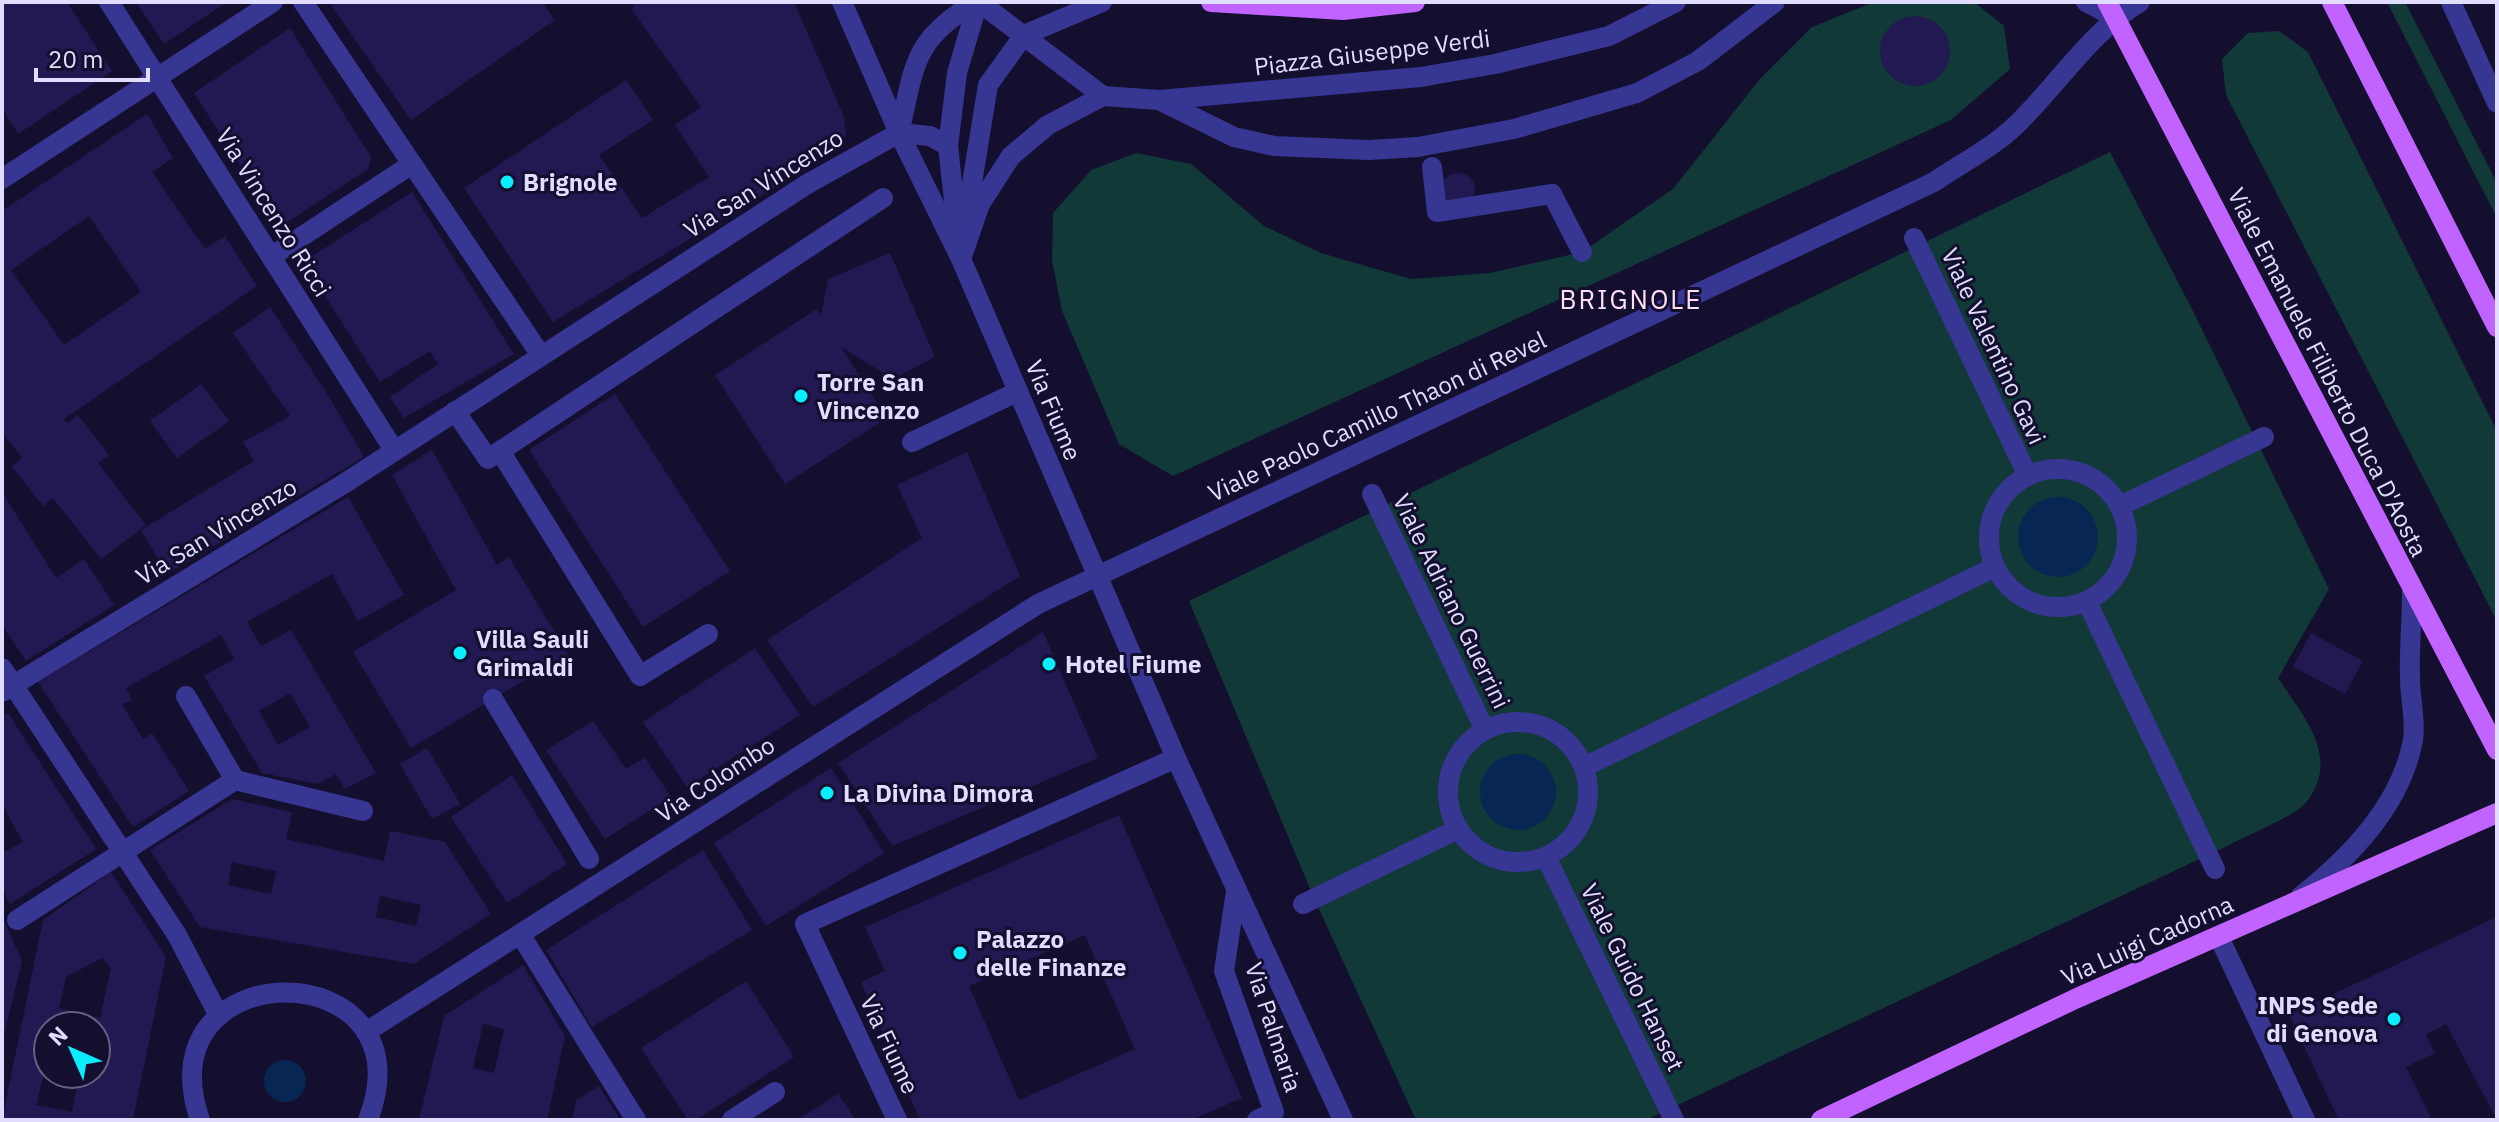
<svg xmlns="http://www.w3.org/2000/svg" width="2499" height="1122" font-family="'IBM Plex Sans',sans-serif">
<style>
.green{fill:#113937}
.water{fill:#072654}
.building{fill:#231952;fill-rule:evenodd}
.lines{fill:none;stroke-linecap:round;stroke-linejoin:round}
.minor{stroke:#373692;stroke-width:20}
.major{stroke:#c164ff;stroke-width:20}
.poi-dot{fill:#09edff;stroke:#140f2f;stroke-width:3}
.labels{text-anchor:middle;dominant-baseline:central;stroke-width:6;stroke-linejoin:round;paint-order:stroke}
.street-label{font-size:24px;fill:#e0ddff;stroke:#140f2f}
.poi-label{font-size:24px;font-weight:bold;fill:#e0ddff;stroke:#140f2f;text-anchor:start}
.neighbourhood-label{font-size:26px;letter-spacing:2px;fill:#ffdff4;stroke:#140f2f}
</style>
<rect width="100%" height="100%" fill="#140f2f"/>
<g class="green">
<polygon points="1874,2 1974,2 2004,26 2010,69 1951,120 1173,476 1119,444 1062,311 1052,260 1053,213 1091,170 1136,153 1191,164 1264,226 1321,253 1411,279 1490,273 1582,252 1673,189 1760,79 1812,27"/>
<polygon points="2387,2 2405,2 2497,183 2497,218"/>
<polygon points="2279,31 2308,52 2497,431 2497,621 2226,95 2222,59 2248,33"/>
<path d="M 2110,152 L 2192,309 L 2329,589 L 2278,678 C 2304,717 2343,759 2304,805 C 2294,816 2243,837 2227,846 L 1646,1120 L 1416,1120 L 1314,898 L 1189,601 Z"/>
</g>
<g class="water">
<circle cx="2058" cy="537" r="40"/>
<circle cx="1518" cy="792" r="38"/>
<circle cx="285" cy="1081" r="21"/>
</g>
<g class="building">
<polygon points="2,2 67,2 112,71 18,134 2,108"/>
<polygon points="136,2 227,2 164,44"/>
<polygon points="329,2 542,2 555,20 411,120"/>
<polygon points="635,2 794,2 844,117 846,136 831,153 553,322 464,188 626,80 653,120 599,155 642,218 709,177 675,125 701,107 632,10"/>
<circle cx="1915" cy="51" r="35"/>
<polygon points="290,28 371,157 368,169 280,227 194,93"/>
<path d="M 147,114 L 173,158 L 152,172 L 205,249 L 225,236 L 257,286 L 64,419 L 67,423 L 78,415 L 109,455 L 98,463 L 146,525 L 101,559 L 53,498 L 43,506 L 12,466 L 22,458 L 2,432 L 2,211 ZM 89,216 L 141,292 L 64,345 L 11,270 Z"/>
<circle cx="1458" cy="190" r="17"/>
<polygon points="412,192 514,354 404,418 390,397 438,364 430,351 380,382 303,262"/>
<polygon points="890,253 935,357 893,379 841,347 887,418 785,484 715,375 817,309 821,316 828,279"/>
<polygon points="270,307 328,395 364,457 167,574 141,530 254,461 243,442 290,416 233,333"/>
<polygon points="201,384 229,421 177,458 150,421"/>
<polygon points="615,394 730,571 643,627 529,450"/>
<polygon points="432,450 497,565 509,557 568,654 411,748 353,652 456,590 392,475"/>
<polygon points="967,452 1020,576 813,707 767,640 922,538 897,485"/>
<polygon points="2,492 56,578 84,559 114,605 26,661 2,625"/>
<path d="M 348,497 L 404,595 L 358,621 L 332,574 L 247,622 L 261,646 L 291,630 L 376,773 L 345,789 L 336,774 L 318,784 L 262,773 L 204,676 L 234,659 L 221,635 L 126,688 L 132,700 L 122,704 L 143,739 L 152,733 L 189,791 L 133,827 L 38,682 ZM 290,693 L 310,727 L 278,745 L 259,711 Z"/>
<polygon points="1043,632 1098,758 892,846 838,763"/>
<polygon points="2311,633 2363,661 2345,694 2293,667"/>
<polygon points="755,648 800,715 687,787 643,722"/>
<polygon points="8,713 96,849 10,904 2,888 2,853 23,842 2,805 2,716"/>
<polygon points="593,721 626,769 645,758 671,797 605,839 546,750"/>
<polygon points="427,748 460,804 432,819 400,764"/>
<polygon points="831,768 884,853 766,926 714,843"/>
<polygon points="512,775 567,864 507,903 451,817"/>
<path d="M 232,799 L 292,812 L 286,839 L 384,861 L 390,831 L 445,842 L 491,914 L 414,964 L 200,927 L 150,850 ZM 232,862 L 276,871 L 271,894 L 228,885 ZM 380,896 L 421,905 L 416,926 L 376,917 Z"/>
<path d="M 1119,815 L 1242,1098 L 1191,1120 L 920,1120 L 861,982 L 885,971 L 865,927 ZM 1085,935 L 1135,1049 L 1019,1100 L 969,986 Z"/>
<polygon points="703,850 752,930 592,1027 546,950"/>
<path d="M 111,872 L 166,957 L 133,1120 L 2,1120 L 43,920 ZM 102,958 L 111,968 L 100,1018 L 59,1008 L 66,977 ZM 48,1026 L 96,1026 L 96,1074 L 80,1074 L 72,1112 L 36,1105 L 48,1059 Z"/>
<polygon points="2,916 22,961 3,1038 2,1037"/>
<polygon points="2495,918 2497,1120 2446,1024 2426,1035 2435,1053 2406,1067 2432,1120 2339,1120 2289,1015"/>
<path d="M 523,965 L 565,1036 L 547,1120 L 419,1120 L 444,1016 ZM 483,1024 L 504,1029 L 494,1073 L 473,1068 Z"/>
<polygon points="746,981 794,1057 696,1120 688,1120 641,1048"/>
<polygon points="599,1086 620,1120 572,1120 576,1100"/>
<polygon points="838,1094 856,1120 797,1120"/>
</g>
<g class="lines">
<g class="minor">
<polyline points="109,2 394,450"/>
<polyline points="303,2 540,354"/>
<polyline points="842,2 899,133 961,259 1176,758 1343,1120"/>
<polyline points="979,2 1103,96"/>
<polyline points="2086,2 2115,17"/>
<polyline points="2451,2 2497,103"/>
<polyline points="1159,100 1234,137 1274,146 1369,150 1418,147 1514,129 1637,93 1698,61 1775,2"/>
<path d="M 899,133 C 915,65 912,40 976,2"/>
<polyline points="899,133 930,136 948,146"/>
<polyline points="1432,167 1437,212 1552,194 1582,252"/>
<polyline points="2,179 273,2"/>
<polyline points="966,220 988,85 1024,35 1102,2"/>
<polyline points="957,228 948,146 957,73 978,2"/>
<polyline points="1914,238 2028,476"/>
<polyline points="272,256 412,164"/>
<polyline points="961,259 980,204 1011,156 1048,125 1103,96 1159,100 1421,77 1495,64 1609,36 1676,2"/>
<polyline points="455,411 488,459 500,451 640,676 708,634"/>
<polyline points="912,442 1017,392"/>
<polyline points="500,451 883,198"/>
<circle cx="2058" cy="538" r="69"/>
<polyline points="1372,494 1485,730"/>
<polyline points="2120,506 2264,437"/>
<polyline points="2087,602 2215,869"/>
<polyline points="2,668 177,935 219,1016"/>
<polyline points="2,692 345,483 809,183 899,133"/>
<polyline points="186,696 235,780 363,811"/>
<polyline points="493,699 589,859"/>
<circle cx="1518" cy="792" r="70"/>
<polyline points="1584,767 1995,567"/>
<polyline points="1546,857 1674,1120"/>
<polyline points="1236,891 1224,971 1274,1112 1257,1120"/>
<path d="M 2301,896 C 2351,856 2401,805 2413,740 C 2416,720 2410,698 2410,678 C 2409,650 2412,621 2412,592"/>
<polyline points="1303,904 1458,829"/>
<polyline points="17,920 235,780"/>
<polyline points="520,934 636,1120"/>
<polyline points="2219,937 2305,1120"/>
<path d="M 366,1032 L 1038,604 L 1934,182 C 1960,164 1992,148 2015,126 C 2056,87 2092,30 2140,2"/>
<path d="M 200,1120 C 141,949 433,951 368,1120"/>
<polyline points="732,1120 775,1092"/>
<polyline points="897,1120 805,924 1176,758"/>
</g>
<g class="major">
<polyline points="1211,2 1343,10 1415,2"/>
<polyline points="2107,2 2497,750"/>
<polyline points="2332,2 2497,327"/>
<polyline points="1821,1120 2075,999 2497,813"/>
</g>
</g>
<g class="poi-dot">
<circle cx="507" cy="182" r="8"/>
<circle cx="801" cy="396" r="8"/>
<circle cx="460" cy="653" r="8"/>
<circle cx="1049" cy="664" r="8"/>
<circle cx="827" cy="793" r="8"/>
<circle cx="960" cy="953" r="8"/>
<circle cx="2394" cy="1019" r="8"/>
</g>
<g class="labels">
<g class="street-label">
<text transform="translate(1372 52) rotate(-7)">Piazza Giuseppe Verdi</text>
<text transform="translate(763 183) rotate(-32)">Via San Vincenzo</text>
<text transform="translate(274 212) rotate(58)">Via Vincenzo Ricci</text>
<text transform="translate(1994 346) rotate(65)">Viale Valentino Gavi</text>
<text transform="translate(2328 372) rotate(63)">Viale Emanuele Filiberto Duca D'Aosta</text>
<text transform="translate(1054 410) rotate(67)">Via Fiume</text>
<text transform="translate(1377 416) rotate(-25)">Viale Paolo Camillo Thaon di Revel</text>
<text transform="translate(216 531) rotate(-31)">Via San Vincenzo</text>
<text transform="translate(1452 601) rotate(64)">Viale Adriano Guerrini</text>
<text transform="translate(715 779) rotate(-33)">Via Colombo</text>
<text transform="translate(2147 940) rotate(-24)">Via Luigi Cadorna</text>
<text transform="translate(1633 977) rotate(64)">Viale Guido Hanset</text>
<text transform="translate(1274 1027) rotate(72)">Via Palmaria</text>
<text transform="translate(890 1044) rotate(65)">Via Fiume</text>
</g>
<g class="poi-label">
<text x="523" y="182">Brignole</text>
<text x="817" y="382">Torre San<tspan x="817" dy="28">Vincenzo</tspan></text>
<text x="476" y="639">Villa Sauli<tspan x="476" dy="28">Grimaldi</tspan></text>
<text x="1065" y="664">Hotel Fiume</text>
<text x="843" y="793">La Divina Dimora</text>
<text x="976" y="939">Palazzo<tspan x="976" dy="28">delle Finanze</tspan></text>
<text x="2378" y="1005" text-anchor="end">INPS Sede<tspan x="2378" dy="28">di Genova</tspan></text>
</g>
<g class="neighbourhood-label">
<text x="1631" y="299">BRIGNOLE</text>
</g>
</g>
<rect width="2499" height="1122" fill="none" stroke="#e0ddff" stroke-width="8"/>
<g transform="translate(72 1050) rotate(315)"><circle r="38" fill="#140f2f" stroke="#666182" stroke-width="2"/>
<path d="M0-6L14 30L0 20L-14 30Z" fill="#09edff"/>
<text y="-12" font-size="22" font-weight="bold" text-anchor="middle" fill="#e0ddff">N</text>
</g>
<path d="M36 68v12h112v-12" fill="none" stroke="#e0ddff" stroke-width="4"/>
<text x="48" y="68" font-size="24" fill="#e0ddff" stroke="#140f2f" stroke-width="6" paint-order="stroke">20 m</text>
</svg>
